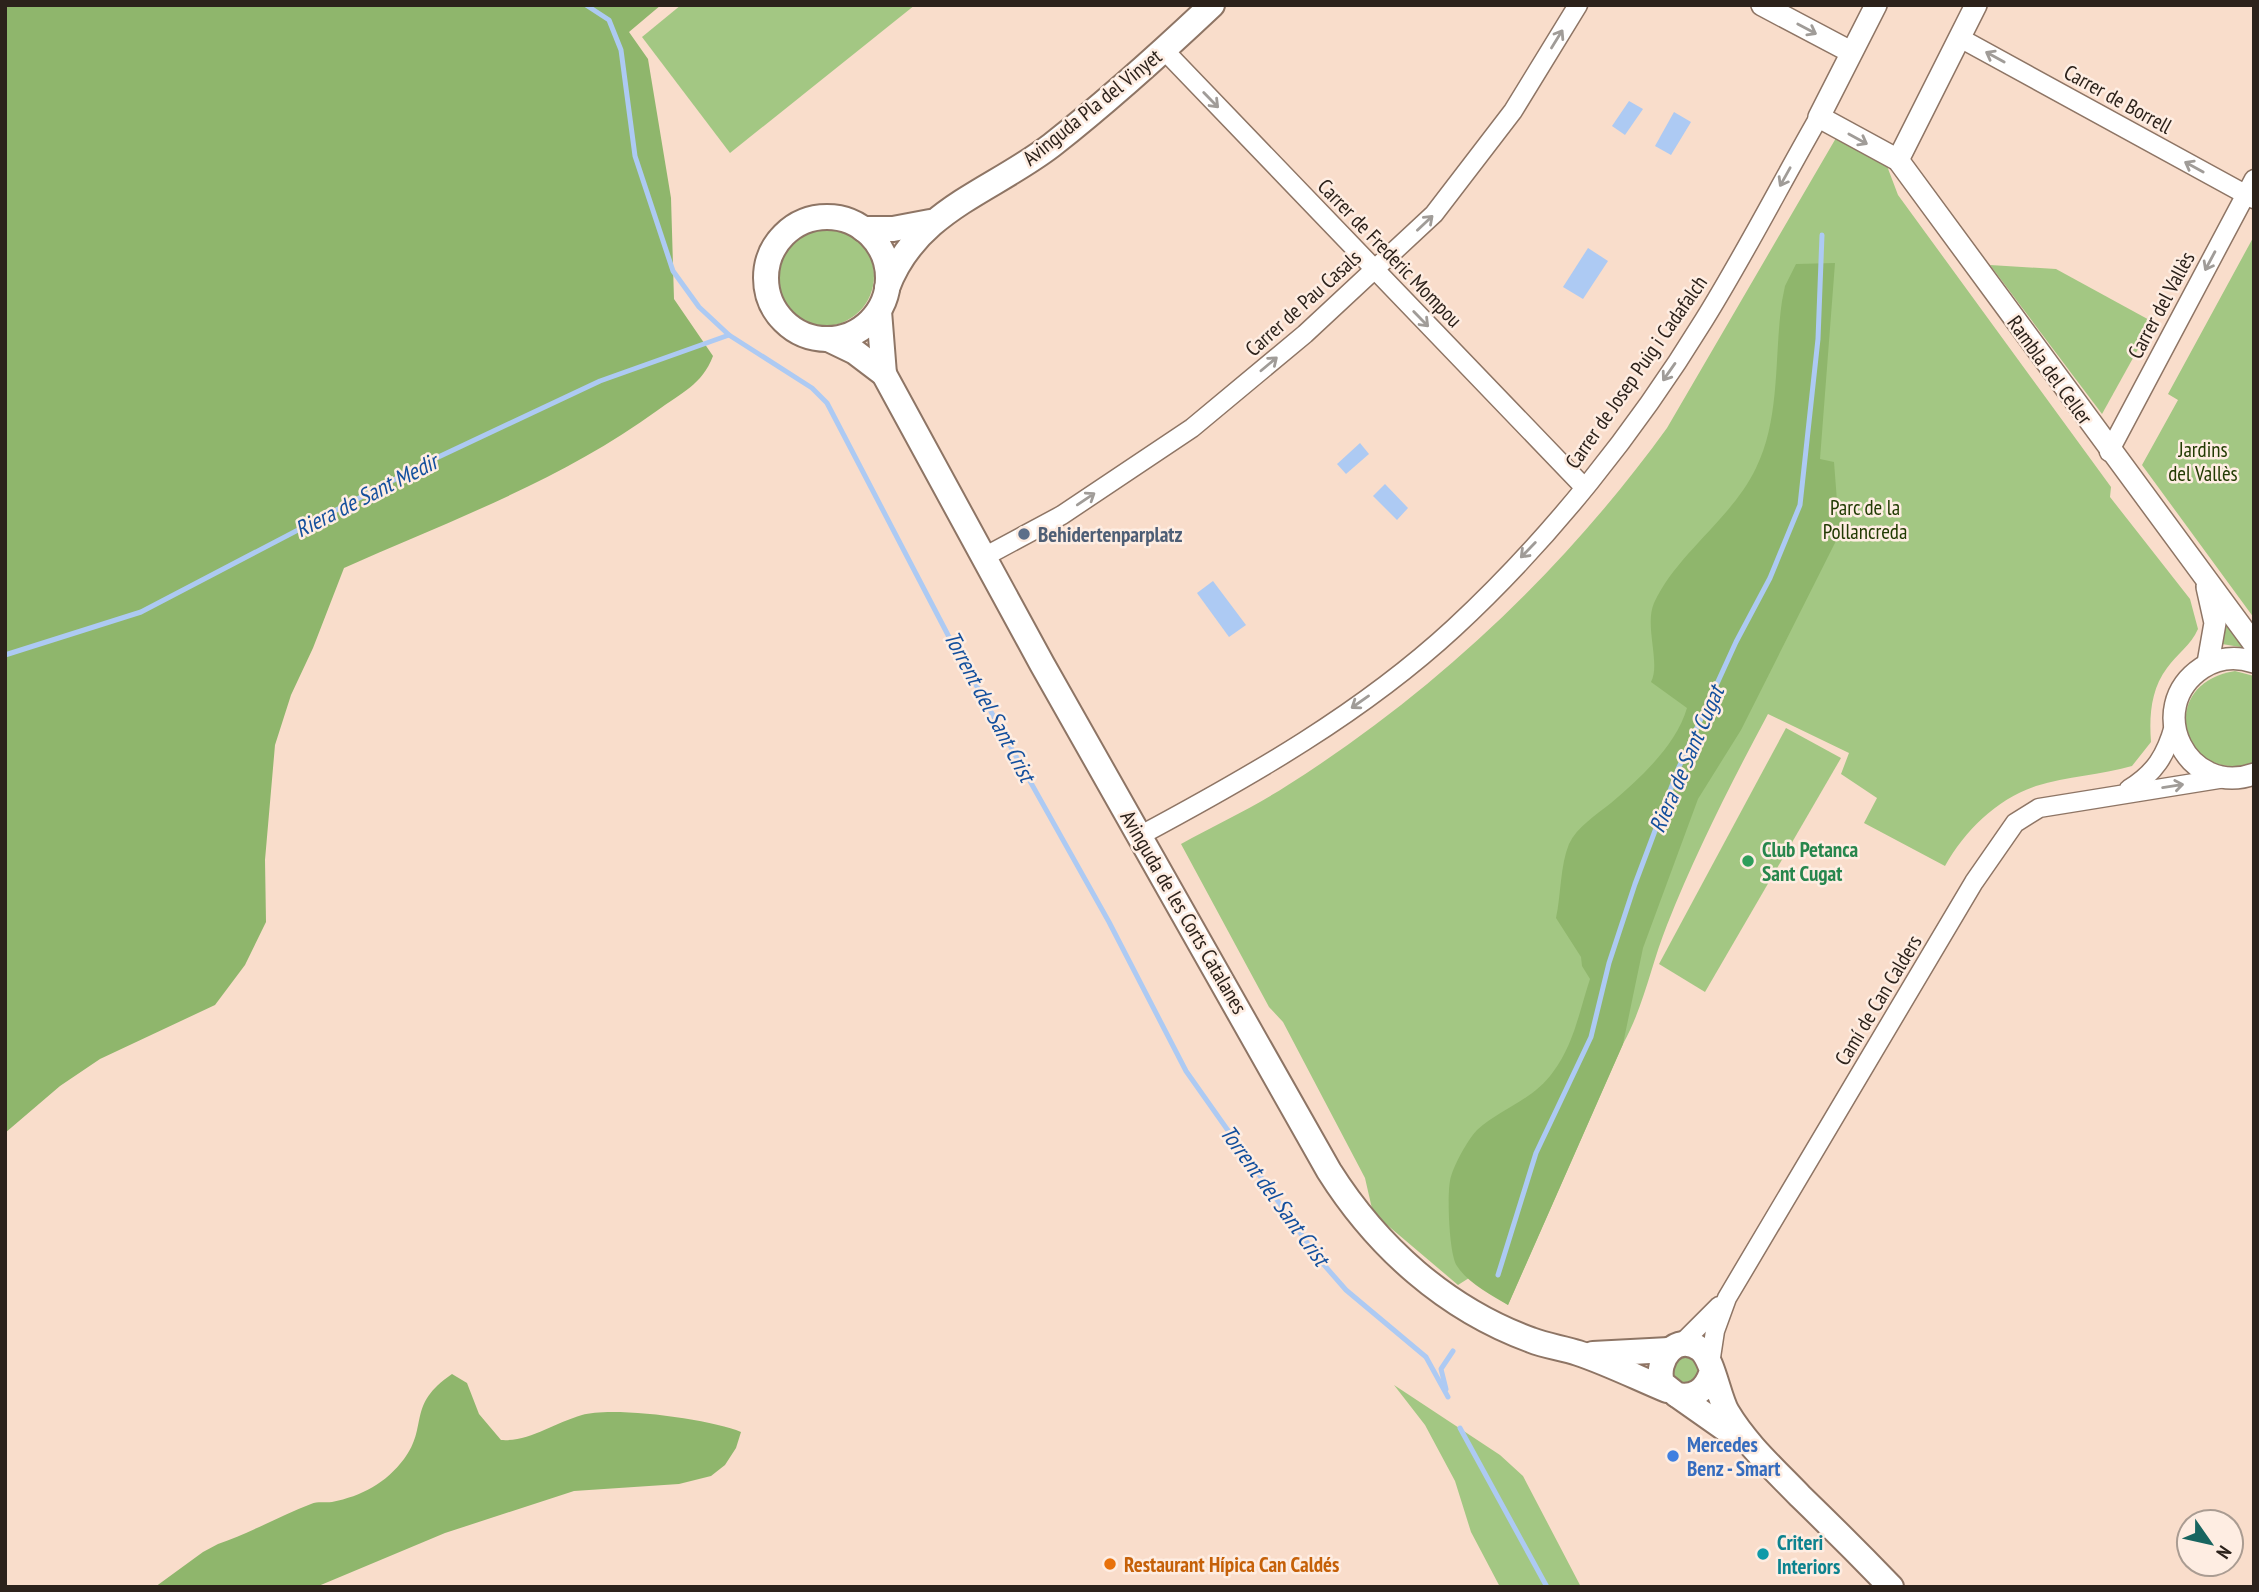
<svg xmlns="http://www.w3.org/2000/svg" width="2259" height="1592" font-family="'PT Sans Narrow',sans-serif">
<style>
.green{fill:#a3c783}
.forest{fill:#8fb66c}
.water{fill:#adcaf3}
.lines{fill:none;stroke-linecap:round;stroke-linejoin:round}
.stream{stroke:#adcaf3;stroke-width:5}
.minor-casing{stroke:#8e7565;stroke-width:21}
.tertiary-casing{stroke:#8e7565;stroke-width:24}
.secondary-casing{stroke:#8e7565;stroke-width:28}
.minor{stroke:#fff;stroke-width:18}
.tertiary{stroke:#fff;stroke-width:21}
.secondary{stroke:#fff;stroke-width:24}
.oneway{stroke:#a09c98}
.service-dot{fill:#5c6f8a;stroke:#feede2;stroke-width:2.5}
.leisure-dot{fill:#2e9e5b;stroke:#feede2;stroke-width:2.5}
.shop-dot{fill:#3f7fe0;stroke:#feede2;stroke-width:2.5}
.culture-dot{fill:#0f9aa8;stroke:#feede2;stroke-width:2.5}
.food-dot{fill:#e8710a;stroke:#feede2;stroke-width:2.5}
.labels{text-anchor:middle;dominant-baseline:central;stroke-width:5;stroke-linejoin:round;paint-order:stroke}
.street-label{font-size:21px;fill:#2c221b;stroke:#feede2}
.park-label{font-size:21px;fill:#223b03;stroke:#feede2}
.service-label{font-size:21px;font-weight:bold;fill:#4e5e75;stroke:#feede2;text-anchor:start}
.leisure-label{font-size:21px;font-weight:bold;fill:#27864d;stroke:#feede2;text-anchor:start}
.shop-label{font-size:21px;font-weight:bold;fill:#366cbe;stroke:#feede2;text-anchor:start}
.culture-label{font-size:21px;font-weight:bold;fill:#0d838f;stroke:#feede2;text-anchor:start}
.food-label{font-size:21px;font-weight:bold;fill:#c56008;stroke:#feede2;text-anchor:start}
.water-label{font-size:23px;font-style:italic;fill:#134f9d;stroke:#feede2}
</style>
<rect width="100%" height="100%" fill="#f9ddcb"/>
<g class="green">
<polygon points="681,5 915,5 730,153 642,37"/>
<path d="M 1836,138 L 1887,166 L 1898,195 L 2111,487 L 2110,497 L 2190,599 L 2198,629 C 2191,645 2177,654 2167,668 C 2151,689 2149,716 2151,742 L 2132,766 C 2101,775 2067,776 2036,786 C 1997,799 1965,830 1945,866 L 1864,823 L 1877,798 L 1841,774 L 1849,753 L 1768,714 C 1731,783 1696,852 1667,925 C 1651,965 1644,1006 1623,1044 L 1508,1305 L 1469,1278 L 1458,1285 L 1373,1213 L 1365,1178 L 1283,1022 L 1269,1007 L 1181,844 C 1217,824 1254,807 1288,785 C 1435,692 1565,569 1667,428 Z"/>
<circle cx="824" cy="276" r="50"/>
<polygon points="2254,236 2254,618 2142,465 2178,400 2168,394"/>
<polygon points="1990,265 2056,269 2153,322 2102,414"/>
<polygon points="2226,621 2246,648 2222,644"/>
<path d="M 2235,671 L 2254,676 L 2254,762 C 2183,788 2153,684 2235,671 Z"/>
<polygon points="1786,728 1841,758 1705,992 1659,964"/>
<circle cx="1684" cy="1370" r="14"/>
<polygon points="1394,1385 1500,1455 1523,1476 1581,1587 1500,1587 1471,1532 1455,1481 1425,1425"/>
</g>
<g class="forest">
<path d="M 5,5 L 661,5 L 629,32 L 648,59 L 671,198 L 674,299 L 713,356 C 702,385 681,393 658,410 C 562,480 452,520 344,568 L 313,648 L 291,695 L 275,745 L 265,860 L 266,922 L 245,965 L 215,1005 L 100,1059 L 60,1086 L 5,1133 Z"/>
<path d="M 1835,263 L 1820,459 L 1834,462 L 1837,501 L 1844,525 L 1741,730 L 1698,799 L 1643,948 L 1623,1044 L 1508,1305 C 1491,1295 1467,1282 1457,1266 C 1449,1255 1447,1196 1450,1181 C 1452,1168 1468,1139 1477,1130 C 1502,1108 1533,1100 1553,1072 C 1574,1044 1579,1012 1590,979 L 1582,966 L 1581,957 L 1556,918 C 1561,895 1560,866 1569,844 C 1577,827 1596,815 1611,803 C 1640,778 1676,746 1687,708 L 1651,682 C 1661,663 1644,626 1654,603 C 1678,552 1731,520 1756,468 C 1781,417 1774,355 1782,301 L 1785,286 L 1796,264 Z"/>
<path d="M 452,1374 L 467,1383 L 479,1414 L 501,1440 C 529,1442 554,1423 582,1415 C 612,1406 711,1419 741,1432 L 736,1448 L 725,1465 L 711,1476 L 679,1484 L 574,1491 L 445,1533 L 316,1587 L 155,1587 L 203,1552 L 218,1544 C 250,1533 280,1516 311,1504 C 318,1501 325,1503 332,1502 C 362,1496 386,1483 404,1459 C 429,1426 406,1405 452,1374 Z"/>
</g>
<g class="water">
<polygon points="1629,101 1643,109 1625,135 1612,126"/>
<polygon points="1674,112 1691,122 1671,155 1655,146"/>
<polygon points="1588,248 1608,261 1583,299 1563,287"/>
<polygon points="1360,443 1369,454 1346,474 1337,464"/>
<polygon points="1385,484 1408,508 1397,520 1373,496"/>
<polygon points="1213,581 1246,625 1229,637 1197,593"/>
</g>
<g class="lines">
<g class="stream">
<polyline points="586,5 609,20 621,50 635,156 673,271 699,307 729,335 812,388 827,403 948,635 1109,922 1186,1071 1318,1258 1346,1290 1426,1357 1448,1397"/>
<polyline points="5,655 141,612 432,460 600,381 729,335"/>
<polyline points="1498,1275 1536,1153 1591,1037 1609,963 1635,884 1679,767 1736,642 1770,578 1800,505 1818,339 1822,235"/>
<polyline points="1446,1389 1441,1369 1453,1351"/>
<polyline points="1460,1428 1547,1587"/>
</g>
<defs>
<g id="minor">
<polyline points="1960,38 2254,199"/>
<polyline points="1164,50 1584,487"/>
<polyline points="2109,452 2254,179"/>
<polyline points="984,557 1062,515 1192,428 1305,334 1434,214 1513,111 1578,5"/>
<path d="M 2129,789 C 2155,773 2166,755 2174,726"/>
<path d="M 1141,835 C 1251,776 1362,713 1454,628 C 1550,539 1636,431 1704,320 C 1745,254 1780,185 1819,117"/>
<polyline points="1679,1346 1719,1306"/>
<polyline points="1710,1364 1715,1331 1727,1298 1974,882 2015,823 2039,808 2225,778"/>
</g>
<g id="tertiary">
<polyline points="1762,5 1851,52"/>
<polyline points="1876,5 1819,117 1898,160 2254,644"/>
<polyline points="1898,160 1976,5"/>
<polyline points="2207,587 2215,623 2208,663"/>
<path d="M 2254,662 C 2236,656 2217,658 2202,668 C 2142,708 2188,798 2254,774"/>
</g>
<g id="secondary">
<circle cx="827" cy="278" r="61"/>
<polyline points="863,229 893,229 930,222"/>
<path d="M 887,288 C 916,210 991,192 1052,145 C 1108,101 1160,54 1212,5"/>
<polyline points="879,311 884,374"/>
<path d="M 828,339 L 855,352 L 884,374 L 1042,664 L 1329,1171 C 1377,1247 1446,1309 1531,1340 C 1546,1346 1563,1348 1578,1353 C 1608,1363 1638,1378 1667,1390"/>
<polyline points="1593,1354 1669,1350"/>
<path d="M 1711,1374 C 1705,1391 1694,1398 1677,1395 L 1662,1383 C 1655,1360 1676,1332 1700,1349 C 1713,1359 1718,1396 1727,1412 C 1746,1444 1774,1469 1800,1496 C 1831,1526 1861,1556 1891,1587"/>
<polyline points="1677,1395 1741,1440"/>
</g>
</defs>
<use href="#minor" class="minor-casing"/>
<use href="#tertiary" class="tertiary-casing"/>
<use href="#secondary" class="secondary-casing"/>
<use href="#minor" class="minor"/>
<use href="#tertiary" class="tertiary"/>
<use href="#secondary" class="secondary"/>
</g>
<defs><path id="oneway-shaft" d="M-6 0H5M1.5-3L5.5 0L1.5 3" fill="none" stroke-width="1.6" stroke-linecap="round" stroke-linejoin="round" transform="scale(1.75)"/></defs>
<g class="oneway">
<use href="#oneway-shaft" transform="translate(1807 29) rotate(28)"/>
<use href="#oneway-shaft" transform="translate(1557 39) rotate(-58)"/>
<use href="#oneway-shaft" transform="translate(1995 57) rotate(-151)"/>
<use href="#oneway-shaft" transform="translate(1211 100) rotate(46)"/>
<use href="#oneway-shaft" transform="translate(1858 139) rotate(29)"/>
<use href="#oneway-shaft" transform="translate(2194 167) rotate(-151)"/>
<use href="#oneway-shaft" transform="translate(1785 177) rotate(119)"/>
<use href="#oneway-shaft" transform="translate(1425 223) rotate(-43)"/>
<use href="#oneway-shaft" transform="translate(2210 261) rotate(118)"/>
<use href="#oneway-shaft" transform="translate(1421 319) rotate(46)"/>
<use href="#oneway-shaft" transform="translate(1269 364) rotate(-40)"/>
<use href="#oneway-shaft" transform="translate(1669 372) rotate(125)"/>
<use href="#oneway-shaft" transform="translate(1086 499) rotate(-34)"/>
<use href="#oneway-shaft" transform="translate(1528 550) rotate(134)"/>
<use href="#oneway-shaft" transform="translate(1360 702) rotate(145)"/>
<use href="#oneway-shaft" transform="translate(2173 786) rotate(-9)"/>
</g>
<circle class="service-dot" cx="1024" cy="534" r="7"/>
<circle class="leisure-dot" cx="1748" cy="861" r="7"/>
<circle class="shop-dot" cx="1673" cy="1456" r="7"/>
<circle class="culture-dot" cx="1763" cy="1554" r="7"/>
<circle class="food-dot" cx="1110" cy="1564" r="7"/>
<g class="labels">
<g class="street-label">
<text transform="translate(2118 99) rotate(29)">Carrer de Borrell</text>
<text transform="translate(1092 107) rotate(-39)">Avinguda Pla del Vinyet</text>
<text transform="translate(1390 253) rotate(46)">Carrer de Frederic Mompou</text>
<text transform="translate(1303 303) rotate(-42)">Carrer de Pau Casals</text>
<text transform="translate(2161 305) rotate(-62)">Carrer del Vallès</text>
<text transform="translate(2050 370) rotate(54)">Rambla del Celler</text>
<text transform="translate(1636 372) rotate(-55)">Carrer de Josep Puig i Cadafalch</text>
<text transform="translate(1184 912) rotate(60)">Avinguda de les Corts Catalanes</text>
<text transform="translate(1878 1000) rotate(-59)">Camí de Can Calders</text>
</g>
<g class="park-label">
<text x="2203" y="449">Jardins<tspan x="2203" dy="24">del Vallès</tspan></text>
<text x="1865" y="507">Parc de la<tspan x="1865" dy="24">Pollancreda</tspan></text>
</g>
<g class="service-label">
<text x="1038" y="534">Behidertenparplatz</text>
</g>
<g class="leisure-label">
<text x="1762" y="849">Club Petanca<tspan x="1762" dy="24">Sant Cugat</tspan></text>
</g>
<g class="shop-label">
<text x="1687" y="1444">Mercedes<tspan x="1687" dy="24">Benz - Smart</tspan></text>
</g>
<g class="culture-label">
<text x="1777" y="1542">Criteri<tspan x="1777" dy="24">Interiors</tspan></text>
</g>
<g class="food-label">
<text x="1124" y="1564">Restaurant Hípica Can Caldés</text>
</g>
<g class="water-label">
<text transform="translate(366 495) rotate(-27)">Riera de Sant Medir</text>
<text transform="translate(990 706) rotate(62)">Torrent del Sant Crist</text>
<text transform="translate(1686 759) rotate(-67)">Riera de Sant Cugat</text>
<text transform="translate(1275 1195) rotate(54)">Torrent del Sant Crist</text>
</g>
</g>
<rect width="2259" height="1592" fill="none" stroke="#2c221b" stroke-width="14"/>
<g transform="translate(2210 1543) rotate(124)"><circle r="33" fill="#feede2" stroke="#aa9c92" stroke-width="2"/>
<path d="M0-5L12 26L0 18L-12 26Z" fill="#186560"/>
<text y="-10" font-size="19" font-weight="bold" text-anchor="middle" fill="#2c221b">N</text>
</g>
</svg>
